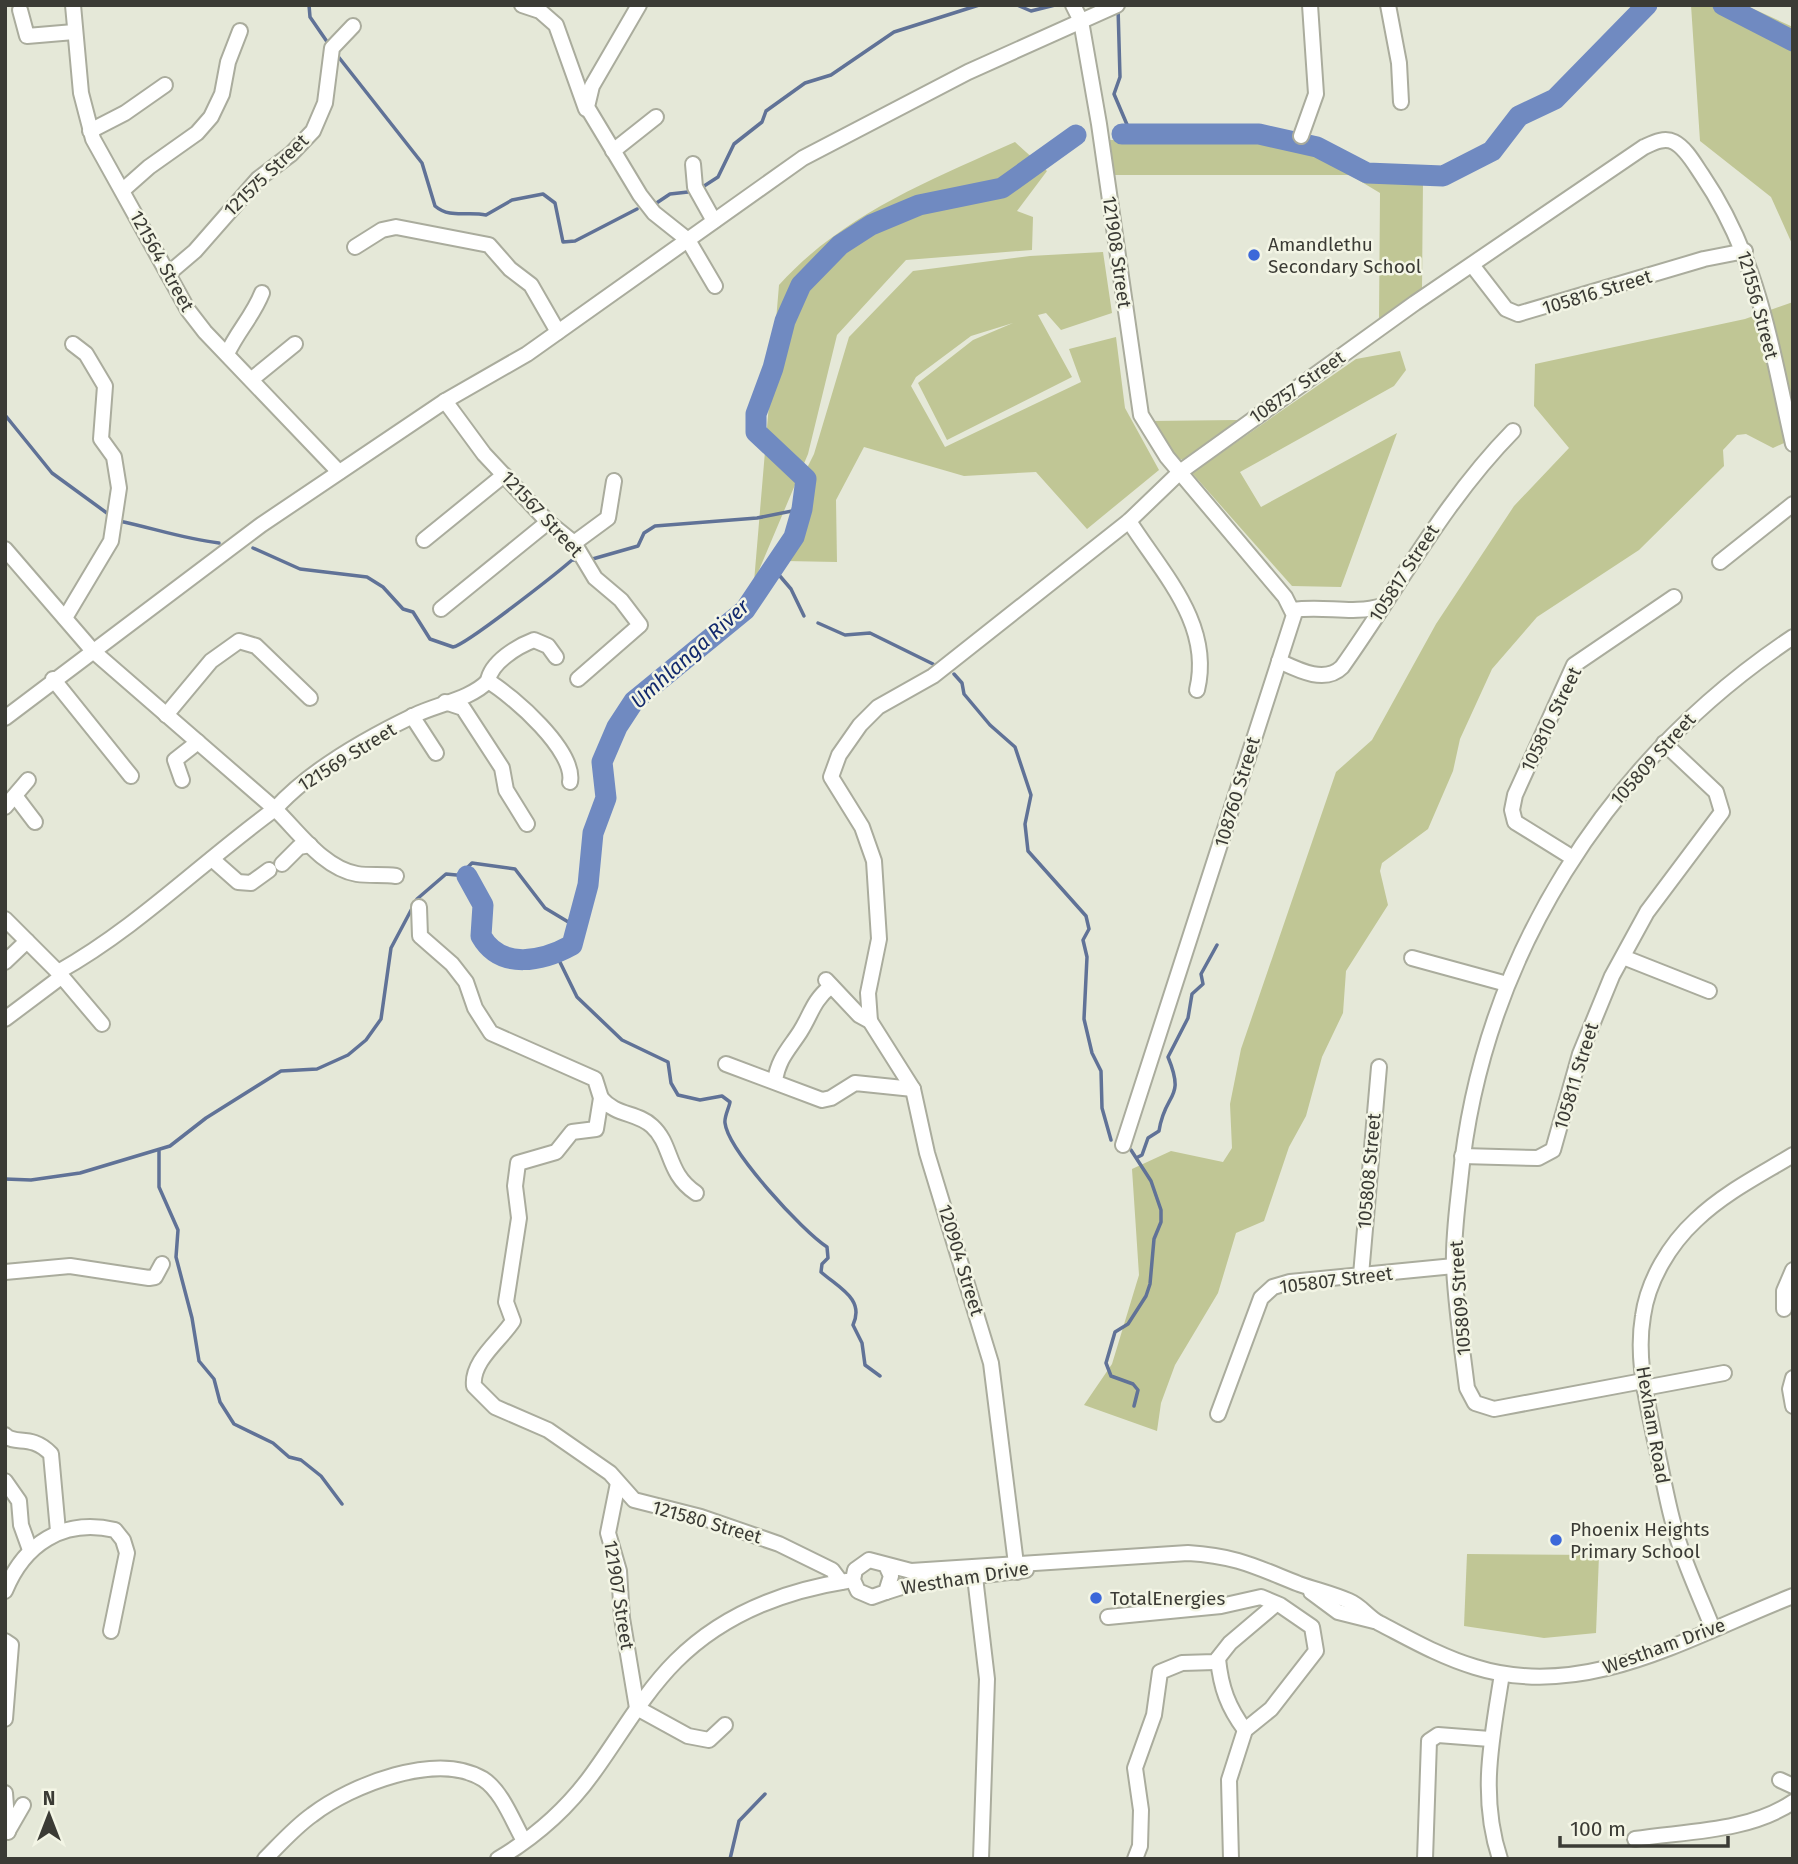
<svg xmlns="http://www.w3.org/2000/svg" width="1798" height="1864" font-family="'Fira Sans',sans-serif">
<style>
.green{fill:#c0c695}
.lines{fill:none;stroke-linecap:round;stroke-linejoin:round}
.stream{stroke:#607297;stroke-width:3.5}
.river{stroke:#708ac1;stroke-width:21}
.minor-casing{stroke:#aaac9d;stroke-width:18}
.minor{stroke:#fff;stroke-width:14}
.poi-dot{fill:#3c68d9;stroke:#f3f5e5;stroke-width:2.5}
.labels{text-anchor:middle;dominant-baseline:central;stroke-width:5;stroke-linejoin:round;paint-order:stroke}
.street-label{font-size:19px;fill:#3b3b35;stroke:#f3f5e5}
.poi-label{font-size:19px;fill:#3b3b35;stroke:#f3f5e5;text-anchor:start}
.water-label{font-size:21px;font-style:italic;fill:#132a6d;stroke:#f3f5e5}
</style>
<rect width="100%" height="100%" fill="#e5e8d8"/>
<g class="green">
<polygon points="1691,5 1745,5 1793,27 1793,246 1771,197 1700,141"/>
<polygon points="1259,138 1316,151 1366,177 1423,180 1422,288 1379,319 1380,193 1350,175 1113,175 1107,140"/>
<path d="M 1015,142 L 1047,171 L 1017,211 L 1033,217 L 1032,250 L 906,260 L 837,335 L 808,454 L 754,582 L 779,285 C 842,215 930,180 1015,142 Z"/>
<path d="M 1103,252 L 1112,313 L 1061,330 L 1046,313 L 1038,315 L 1072,377 L 947,440 L 918,383 L 973,340 L 1013,323 L 971,336 L 916,377 L 911,386 L 945,447 L 1081,382 L 1069,349 L 1116,337 L 1125,408 L 1159,470 L 1087,529 L 1036,472 L 964,476 L 864,447 L 836,500 L 837,562 L 786,561 C 798,539 819,494 806,470 L 814,454 L 849,337 L 913,271 L 1030,256 Z"/>
<polygon points="1793,302 1793,439 1773,448 1746,434 1737,435 1723,450 1724,466 1639,550 1537,617 1492,669 1460,739 1453,771 1428,829 1382,863 1380,871 1388,905 1346,971 1343,1013 1322,1057 1306,1116 1289,1147 1264,1221 1236,1233 1218,1293 1175,1365 1161,1403 1157,1431 1084,1405 1112,1364 1139,1275 1132,1169 1171,1151 1223,1162 1232,1148 1230,1104 1241,1049 1336,772 1372,740 1436,624 1514,506 1569,448 1534,406 1535,364 1745,319"/>
<polygon points="1400,351 1406,370 1394,386 1240,472 1261,507 1397,433 1341,587 1292,586 1192,473 1356,359"/>
<polygon points="1238,420 1185,461 1178,458 1150,421"/>
<polygon points="1467,1554 1599,1555 1596,1633 1544,1638 1464,1626"/>
</g>
<g class="lines">
<g class="stream">
<polyline points="309,5 310,17 330,46"/>
<polyline points="1017,5 1031,11 1055,5"/>
<polyline points="1118,7 1120,77 1114,94 1131,134"/>
<path d="M 337,55 L 422,163 L 435,206 C 450,219 467,211 486,215 L 512,200 L 543,194 L 555,203 L 563,242 L 575,241 L 637,209"/>
<polyline points="701,188 718,177 734,144 762,122 766,111 805,83 831,75 894,32 979,5"/>
<polyline points="655,204 670,194 688,192"/>
<polyline points="5,415 52,473 111,516"/>
<path d="M 119,521 C 153,528 184,539 219,543"/>
<path d="M 253,548 L 300,569 L 367,577 L 383,587 L 403,609 L 413,612 L 430,639 L 453,647 C 466,645 557,573 572,560 L 578,560"/>
<polyline points="589,560 638,546 644,533 655,526 757,518 802,509"/>
<polyline points="773,568 791,589 804,616"/>
<polyline points="818,623 845,635 870,633 933,664"/>
<polyline points="954,674 962,683 964,694 990,725 1015,747 1031,795 1025,824 1028,851 1086,916 1089,929 1083,940 1087,957 1084,1019 1092,1053 1101,1071 1102,1108 1111,1140"/>
<path d="M 556,954 L 577,997 L 622,1040 L 668,1062 L 671,1083 L 678,1095 L 700,1100 L 722,1096 L 730,1102 C 729,1108 724,1117 725,1123 C 728,1150 803,1232 827,1247 L 828,1258 L 822,1264 L 821,1272 C 839,1288 865,1299 853,1325 L 862,1343 L 865,1365 L 880,1376"/>
<polyline points="1131,1150 1151,1181 1161,1210 1161,1222 1154,1239 1150,1284 1146,1296 1128,1324 1115,1332 1106,1363 1111,1376 1133,1384 1138,1390 1134,1406"/>
<polyline points="159,1151 159,1187 178,1230 176,1257 192,1318 199,1361 214,1379 220,1402 234,1424 273,1443 289,1457 301,1460 321,1476 342,1504"/>
<path d="M 1138,1157 L 1142,1155 L 1148,1138 L 1159,1131 C 1165,1091 1186,1101 1168,1057 L 1188,1018 L 1192,994 L 1203,984 L 1201,974 L 1217,945"/>
<polyline points="5,1179 31,1180 80,1173 170,1146 206,1118 281,1071 317,1069 348,1055 366,1040 381,1019 391,948 417,899 446,874 467,876 467,868 472,863 515,869 545,908 570,923 578,917"/>
<polyline points="730,1859 739,1821 765,1794"/>
</g>
<g class="river">
<polyline points="1723,5 1793,41"/>
<polyline points="1122,134 1259,134 1317,147 1367,173 1443,176 1492,151 1519,116 1555,99 1647,5"/>
<path d="M 467,876 L 483,905 L 481,936 C 501,971 543,961 572,945 L 588,885 L 593,833 L 606,798 L 602,762 L 617,727 L 634,701 L 745,610 L 794,537 L 802,509 L 806,479 L 756,432 L 756,414 L 773,368 L 785,321 L 801,285 L 840,245 L 871,225 L 919,205 L 1002,188 L 1076,135"/>
</g>
<defs>
<g id="minor">
<polyline points="73,5 81,93 93,139 188,310 205,332 339,472"/>
<polyline points="522,5 540,11 556,25 586,109"/>
<polyline points="639,5 592,86 587,107 640,195 654,213 688,240 715,286"/>
<polyline points="1073,5 1081,21 1099,124 1141,415 1167,457 1285,597 1294,615 1123,1145"/>
<polyline points="1388,5 1399,63 1401,102"/>
<polyline points="20,10 27,36 74,32"/>
<polyline points="90,131 125,113 165,85"/>
<polyline points="1301,136 1316,94 1310,5"/>
<polyline points="613,151 656,117"/>
<polyline points="693,164 695,187 714,221"/>
<polyline points="123,190 149,167 197,133 211,117 222,94 228,62 240,31"/>
<polyline points="355,247 382,230 396,227 489,245 510,269 531,285 558,332"/>
<polyline points="1472,265 1506,309 1518,314 1704,259 1745,251"/>
<polyline points="168,274 195,251 258,179 291,154 313,131 325,103 332,48 353,26"/>
<path d="M 227,354 C 237,332 253,316 262,293"/>
<polyline points="252,379 295,344"/>
<polyline points="445,401 484,454 548,522 574,543 595,578 621,600 640,625 578,679"/>
<path d="M 1129,521 C 1162,573 1213,624 1197,690"/>
<polyline points="424,540 504,475"/>
<polyline points="574,543 608,518 614,481"/>
<path d="M 5,549 L 93,651 L 275,809 C 311,769 367,738 415,715 C 438,704 471,699 488,681"/>
<polyline points="1720,562 1793,504"/>
<polyline points="441,609 548,522"/>
<path d="M 1293,610 C 1323,605 1353,615 1382,606"/>
<polyline points="65,618 111,541 119,488 114,457 101,439 105,386 86,354 73,344"/>
<path d="M 556,657 L 548,646 L 534,640 C 518,646 491,662 488,681 C 513,696 576,751 570,782"/>
<path d="M 1279,661 C 1298,670 1325,684 1342,667 C 1399,587 1444,501 1513,431"/>
<polyline points="53,679 131,776"/>
<polyline points="445,702 463,708 502,768 506,790 527,824"/>
<polyline points="166,715 211,661 239,641 256,646 310,698"/>
<polyline points="412,716 436,753"/>
<polyline points="5,718 261,525 445,401 527,354 803,158 968,72 1117,5"/>
<polyline points="182,780 175,760 198,742"/>
<polyline points="16,797 35,822"/>
<polyline points="5,807 28,780"/>
<polyline points="1573,858 1515,822 1512,810 1515,795 1574,665 1674,597"/>
<polyline points="212,859 238,882 251,883 269,870"/>
<polyline points="282,864 299,847 310,845"/>
<path d="M 419,907 L 420,936 L 452,964 L 466,982 L 475,1008 L 491,1033 L 595,1079 L 601,1098 L 596,1129 L 572,1132 L 556,1152 L 518,1163 L 515,1186 L 519,1218 L 506,1302 L 513,1321 C 501,1340 471,1361 474,1386 L 495,1407 L 548,1430 L 610,1473 L 634,1500 L 701,1517 L 779,1544 L 832,1570 L 841,1582"/>
<polyline points="5,919 58,972 102,1024"/>
<polyline points="1623,957 1709,991"/>
<polyline points="1412,958 1507,984"/>
<polyline points="5,962 27,941"/>
<path d="M 58,972 C 137,928 202,862 275,809 C 298,831 323,868 357,874 C 370,876 383,874 396,876"/>
<polyline points="826,980 859,1015 870,1021 913,1089 927,1153 991,1363 1017,1572"/>
<polyline points="5,1019 61,977"/>
<path d="M 870,1021 L 868,993 L 879,939 L 874,861 L 862,827 L 831,777 L 839,755 L 860,725 L 878,707 L 933,676 L 1129,521 L 1180,472 L 1415,303 L 1644,147 C 1653,143 1664,137 1674,142 C 1686,148 1695,165 1702,175 C 1759,259 1771,347 1793,444"/>
<polyline points="726,1064 822,1100 831,1098 855,1083 913,1089"/>
<path d="M 775,1081 C 778,1059 789,1049 800,1032 C 812,1013 812,1002 831,986"/>
<path d="M 601,1098 C 616,1116 637,1112 652,1126 C 673,1145 666,1173 696,1193"/>
<polyline points="1462,1156 1538,1158 1553,1150 1580,1054 1612,976 1647,912 1722,812 1716,792 1664,743"/>
<polyline points="5,1272 70,1266 149,1278 155,1277 162,1264"/>
<polyline points="1361,1275 1379,1067"/>
<polyline points="1784,1309 1784,1291 1793,1270"/>
<polyline points="1793,1378 1790,1389 1793,1406"/>
<path d="M 1643,1381 L 1494,1409 L 1475,1403 L 1467,1388 C 1462,1348 1456,1307 1454,1267 C 1453,1239 1457,1210 1460,1182 C 1481,959 1607,761 1793,637"/>
<polyline points="1644,1388 1724,1373"/>
<polyline points="1218,1414 1261,1298 1273,1287 1290,1282 1454,1266"/>
<path d="M 5,1435 C 15,1446 31,1433 51,1454 L 58,1531"/>
<polyline points="5,1481 19,1501 21,1525 30,1550"/>
<polyline points="618,1483 608,1533 619,1571 622,1618 637,1708 688,1736 709,1740 725,1725"/>
<path d="M 886,1565 L 891,1576 L 886,1592 L 872,1597 L 858,1591 L 853,1580 L 855,1570 L 869,1560 L 911,1571 L 1188,1553 C 1237,1556 1256,1567 1299,1584 C 1316,1590 1333,1594 1349,1601 C 1361,1606 1368,1617 1379,1623 C 1410,1639 1441,1657 1475,1667 C 1586,1702 1692,1635 1793,1596"/>
<polyline points="975,1577 987,1679 981,1859"/>
<path d="M 5,1591 C 24,1544 63,1518 115,1530 L 123,1540 L 127,1553 L 111,1631"/>
<polyline points="886,1592 911,1584 1026,1570"/>
<polyline points="1311,1592 1338,1612 1374,1621"/>
<polyline points="1108,1617 1221,1606 1261,1597 1280,1605 1312,1627 1316,1651 1271,1709 1245,1730 1229,1780 1231,1859"/>
<path d="M 1713,1629 C 1703,1604 1692,1580 1683,1555 C 1669,1516 1663,1476 1654,1436 C 1646,1396 1636,1357 1643,1316 C 1648,1280 1670,1244 1696,1220 C 1724,1193 1760,1175 1793,1155"/>
<polyline points="5,1641 11,1645 5,1719"/>
<path d="M 1218,1659 C 1221,1688 1228,1707 1245,1730"/>
<polyline points="1780,1780 1793,1786"/>
<polyline points="5,1793 8,1832"/>
<polyline points="8,1831 23,1805"/>
<path d="M 1635,1839 C 1687,1831 1748,1832 1793,1802"/>
<path d="M 265,1859 C 280,1844 295,1827 312,1815 C 351,1785 437,1751 483,1779 C 502,1791 513,1822 524,1841"/>
<path d="M 498,1859 C 535,1837 568,1808 593,1773 C 620,1736 643,1694 676,1661 C 722,1615 783,1591 847,1581"/>
<polyline points="1135,1859 1140,1846 1141,1810 1135,1768 1154,1715 1160,1672 1182,1663 1215,1662 1230,1643 1276,1604"/>
<polyline points="1425,1859 1429,1741 1438,1735 1490,1739"/>
<path d="M 1500,1859 C 1479,1795 1492,1738 1502,1674"/>
</g>
</defs>
<use href="#minor" class="minor-casing"/>
<use href="#minor" class="minor"/>
</g>
<g class="poi-dot">
<circle cx="1254" cy="255" r="7"/>
<circle cx="1556" cy="1540" r="7"/>
<circle cx="1096" cy="1598" r="7"/>
</g>
<g class="labels">
<g class="street-label">
<text transform="translate(266 175) rotate(-44)">121575 Street</text>
<text transform="translate(1117 252) rotate(82)">121908 Street</text>
<text transform="translate(162 261) rotate(61)">121564 Street</text>
<text transform="translate(1597 292) rotate(-17)">105816 Street</text>
<text transform="translate(1758 305) rotate(75)">121556 Street</text>
<text transform="translate(1297 387) rotate(-35)">108757 Street</text>
<text transform="translate(542 514) rotate(47)">121567 Street</text>
<text transform="translate(1404 573) rotate(-57)">105817 Street</text>
<text transform="translate(1551 719) rotate(-64)">105810 Street</text>
<text transform="translate(347 757) rotate(-32)">121569 Street</text>
<text transform="translate(1653 759) rotate(-48)">105809 Street</text>
<text transform="translate(1237 792) rotate(-73)">108760 Street</text>
<text transform="translate(1576 1076) rotate(-73)">105811 Street</text>
<text transform="translate(1369 1171) rotate(-85)">105808 Street</text>
<text transform="translate(961 1260) rotate(73)">120904 Street</text>
<text transform="translate(1336 1280) rotate(-7)">105807 Street</text>
<text transform="translate(1460 1298) rotate(-94)">105809 Street</text>
<text transform="translate(1653 1425) rotate(80)">Hexham Road</text>
<text transform="translate(707 1522) rotate(16)">121580 Street</text>
<text transform="translate(965 1578) rotate(-9)">Westham Drive</text>
<text transform="translate(619 1595) rotate(81)">121907 Street</text>
<text transform="translate(1664 1646) rotate(-20)">Westham Drive</text>
</g>
<g class="poi-label">
<text x="1268" y="244">Amandlethu<tspan x="1268" dy="22">Secondary School</tspan></text>
<text x="1570" y="1529">Phoenix Heights<tspan x="1570" dy="22">Primary School</tspan></text>
<text x="1110" y="1598">TotalEnergies</text>
</g>
<g class="water-label">
<text transform="translate(690 654) rotate(-42)">Umhlanga River</text>
</g>
</g>
<rect width="1798" height="1864" fill="none" stroke="#3b3b35" stroke-width="14"/>
<g transform="translate(49 1815)" stroke="#f3f5e5" stroke-width="5" paint-order="stroke">
<path d="M0-5L12 26L0 18L-12 26Z" fill="#3b3b35"/>
<text y="-10" font-size="19" font-weight="bold" text-anchor="middle" fill="#3b3b35">N</text>
</g>
<path d="M1560 1836v10h168v-10" fill="none" stroke="#3b3b35" stroke-width="3.5"/>
<text x="1570" y="1836" font-size="21" fill="#3b3b35" stroke="#f3f5e5" stroke-width="5" paint-order="stroke">100 m</text>
</svg>
